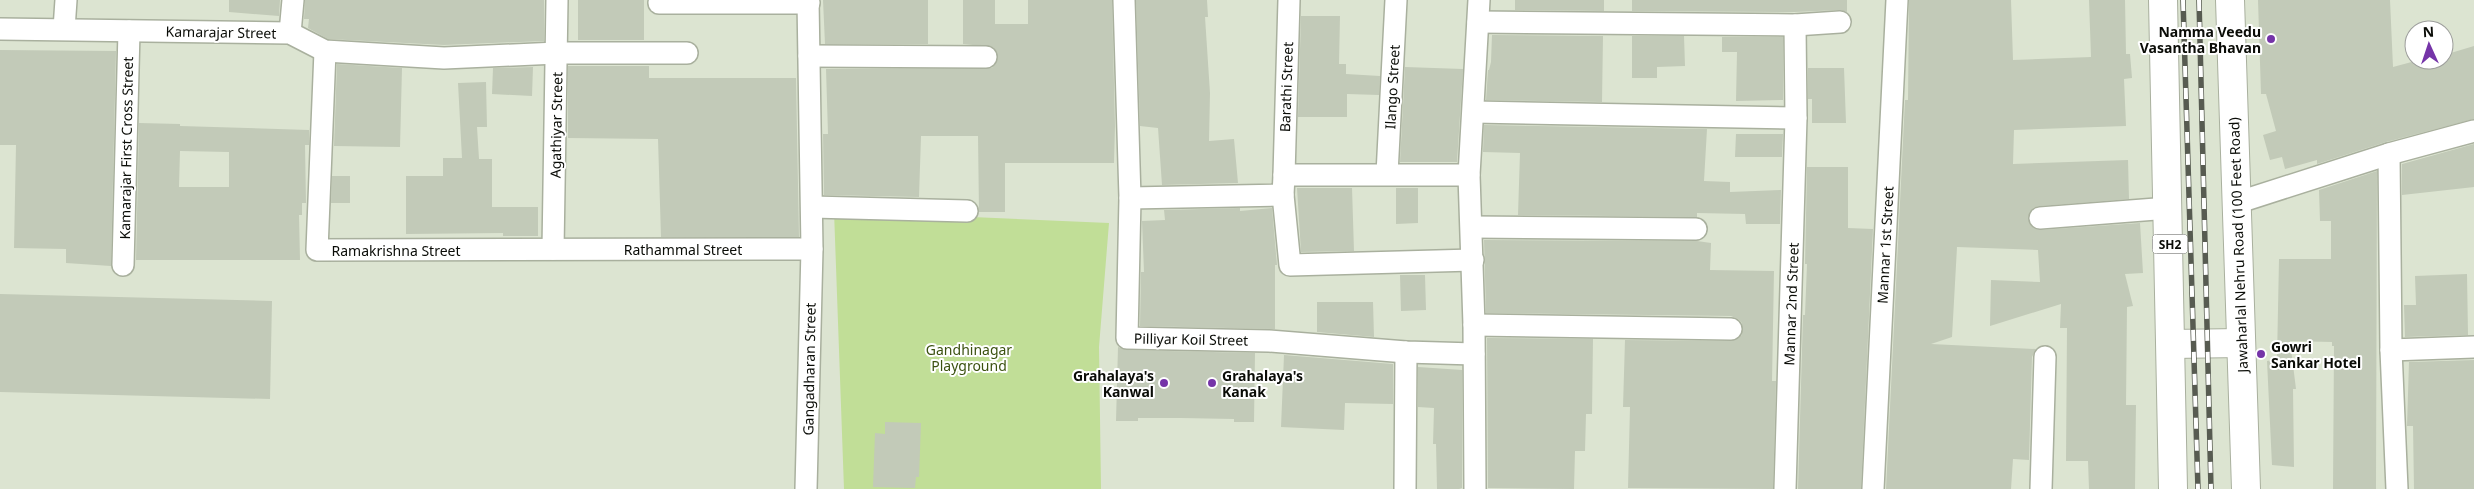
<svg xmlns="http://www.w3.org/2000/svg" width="2474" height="489" font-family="'Noto Sans',sans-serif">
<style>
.green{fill:#c1de97}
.building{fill:#c2cab8;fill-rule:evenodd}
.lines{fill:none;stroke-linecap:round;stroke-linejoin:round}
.minor-casing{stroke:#a9b09e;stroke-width:24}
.primary-casing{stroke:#a9b09e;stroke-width:30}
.minor{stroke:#fff;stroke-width:21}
.primary{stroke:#fff;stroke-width:28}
.rail-casing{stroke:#575b51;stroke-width:5.5}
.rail{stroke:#fff;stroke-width:4;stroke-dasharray:11;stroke-linecap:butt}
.poi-dot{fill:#7534a8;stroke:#fff;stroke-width:2}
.labels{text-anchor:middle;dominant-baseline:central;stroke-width:4;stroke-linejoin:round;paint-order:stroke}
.shield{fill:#fff;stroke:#545551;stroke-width:1}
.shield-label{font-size:12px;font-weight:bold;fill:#0a0c07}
.poi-label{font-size:14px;font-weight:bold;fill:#0a0c07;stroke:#fff;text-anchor:end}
.street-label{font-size:14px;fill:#0a0c07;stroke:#fff}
.park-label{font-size:14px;fill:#3b5110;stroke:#fff}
</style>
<rect width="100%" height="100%" fill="#dce4d1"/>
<polygon class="green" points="834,211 1109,223 1099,347 1101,489 844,489"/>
<g class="building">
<polygon points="229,0 280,0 279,16 229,12"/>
<polygon points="305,0 544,0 544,41 444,45 328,39 308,28 309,19 304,19"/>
<rect x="578" y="0" width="66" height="40"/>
<polygon points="823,0 928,0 928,44 825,44"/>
<polygon points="963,0 995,0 995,24 1028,24 1028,0 1112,0 1115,126 1114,163 1005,163 1005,212 979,212 978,136 921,136 919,197 824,195 823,134 828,134 826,69 992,68 998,58 993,47 963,44"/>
<polygon points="1136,0 1207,0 1208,17 1205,17 1210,93 1209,141 1234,139 1238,183 1162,185 1158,128 1140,126"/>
<polygon points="1515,0 1604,0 1604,11 1515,10"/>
<polygon points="1632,0 1847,0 1847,12 1839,10 1795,12 1632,11"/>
<polygon points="1909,0 2011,0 2013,60 2091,57 2089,0 2125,0 2126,54 2130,54 2132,78 2124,79 2126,126 2014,130 2013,164 2128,160 2129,199 2039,206 2033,208 2028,218 2030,225 2041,230 2140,223 2143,273 2125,274 2133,306 2127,307 2126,405 2136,405 2135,489 2089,489 2088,461 2066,461 2067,328 2060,328 2061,304 1990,326 1991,280 2040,282 2038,250 1957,247 1952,337 1931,344 2036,349 2032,357 2029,460 2013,459 2011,489 1886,489 1905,100 1908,100"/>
<polygon points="2258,0 2390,0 2393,67 2419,60 2444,60 2444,55 2474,46 2474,119 2386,142 2317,164 2317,160 2285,169 2282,157 2270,160 2263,135 2276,131 2266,94 2261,94"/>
<polygon points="1301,16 1340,16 1339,64 1346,64 1346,74 1380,76 1379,95 1347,94 1347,117 1298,117"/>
<polygon points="1492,35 1603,36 1602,102 1486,100 1488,70 1489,70 1491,62"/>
<polygon points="1632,36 1684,36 1685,66 1657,67 1657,78 1632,78"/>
<polygon points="1722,37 1783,37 1783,100 1736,101 1737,52 1722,52"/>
<polygon points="0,50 116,51 111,266 66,263 66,249 14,248 16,145 0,145"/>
<polygon points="337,64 402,68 400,147 334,146"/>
<polygon points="568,66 649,66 649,78 796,78 799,237 661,237 658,139 568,138"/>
<polygon points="533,67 532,96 492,94 493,68"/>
<polygon points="1405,67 1463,69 1457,162 1400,162"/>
<polygon points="1808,68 1844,68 1846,123 1812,123 1812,99 1808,99"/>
<polygon points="486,82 487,127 477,127 479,159 492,159 492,207 538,207 538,236 503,236 503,233 406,234 406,176 443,176 443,158 462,158 458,83"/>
<path d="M 139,123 L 180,124 L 180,126 L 309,130 L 309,145 L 305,145 L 306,203 L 302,203 L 302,215 L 299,215 L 300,260 L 136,260 ZM 180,151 L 229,152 L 229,187 L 179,187 Z"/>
<polygon points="1484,125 1707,129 1704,181 1730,182 1730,192 1781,190 1780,224 1746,224 1745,214 1697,213 1697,217 1518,215 1520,153 1483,152"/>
<polygon points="1736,134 1783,134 1782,157 1735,157"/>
<polygon points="2474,144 2474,187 2402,195 2402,164"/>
<polygon points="1807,167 1848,167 1848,228 1873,229 1861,489 1798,489 1803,315 1805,315 1807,264 1805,264"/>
<polygon points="2377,171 2376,489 2333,489 2334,346 2332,346 2332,342 2290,341 2296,389 2293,389 2294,467 2272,465 2267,361 2277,359 2279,259 2331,259 2331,221 2320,221 2319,190"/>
<polygon points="332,176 350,176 350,203 331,203"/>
<polygon points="1297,188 1352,188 1354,251 1301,252"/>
<polygon points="1396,188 1418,188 1418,223 1396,224"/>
<polygon points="1240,208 1240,211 1272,208 1277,265 1275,265 1275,329 1140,326 1141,272 1144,272 1142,221 1165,220 1164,210"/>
<polygon points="1484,240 1697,241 1711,243 1710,270 1774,271 1772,381 1776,381 1773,489 1628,488 1630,407 1623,407 1625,340 1731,341 1742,335 1742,323 1738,319 1731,316 1486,313"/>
<polygon points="2467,274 2468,335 2405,337 2404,305 2416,305 2415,276"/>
<polygon points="1400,275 1425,275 1426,310 1401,311"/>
<polygon points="0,294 272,301 270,399 0,392"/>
<polygon points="1317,302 1373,302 1374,337 1317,332"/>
<polygon points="1487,338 1593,339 1592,414 1586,414 1585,451 1575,451 1574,489 1488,488"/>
<polygon points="1118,347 1127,350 1255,353 1254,422 1234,422 1234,419 1181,418 1138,418 1138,421 1116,421"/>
<polygon points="1284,355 1393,364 1393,404 1345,403 1344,430 1281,427"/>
<polygon points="2474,360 2474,489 2414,489 2413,426 2407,426 2409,362"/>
<polygon points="1418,367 1462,370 1462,488 1459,489 1437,489 1436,444 1433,444 1434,408 1418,407"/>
<polygon points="885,422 921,423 919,477 916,477 915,488 873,487 875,433 885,434"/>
</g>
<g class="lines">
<defs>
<g id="minor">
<polyline points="1124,0 1130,198 1127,338 1269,341 1406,352 1474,354"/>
<polyline points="659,3 809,3"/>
<polyline points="1478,22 1795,25 1840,22"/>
<polyline points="0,29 290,33 325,51 444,58 557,53 687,53"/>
<polyline points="64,29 66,0"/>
<polyline points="290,33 293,0"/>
<polyline points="325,51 317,250 812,249"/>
<polyline points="809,56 986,57"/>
<polyline points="1474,112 1796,118"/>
<polyline points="2389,154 2391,350 2397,489"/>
<polyline points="1387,174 1396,0"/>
<polyline points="1284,175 1289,0"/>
<polyline points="1283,195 1290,265 1473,260"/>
<polyline points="1130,198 1283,195 1284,175 1469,175"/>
<polyline points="2236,203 2389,154 2474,131"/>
<polyline points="812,207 967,211"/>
<polyline points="2040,218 2169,208"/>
<polyline points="1472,227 1696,229"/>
<polyline points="553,249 557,0"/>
<polyline points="123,265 129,31"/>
<polyline points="1474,325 1731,329"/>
<polyline points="2391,350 2474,347"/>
<polyline points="806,489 812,249 808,0"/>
<polyline points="1405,489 1406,352"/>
<polyline points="1475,489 1474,325 1469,175 1479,0"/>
<polyline points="1785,489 1796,118 1795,25"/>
<polyline points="1873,489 1897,0"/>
<polyline points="2041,489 2045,357"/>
</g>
<g id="primary">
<polyline points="2163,0 2173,489"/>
<polyline points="2230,0 2246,489"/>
<polyline points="2171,344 2241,343"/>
</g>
</defs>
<use href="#minor" class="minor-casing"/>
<use href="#primary" class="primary-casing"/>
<use href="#minor" class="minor"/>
<use href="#primary" class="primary"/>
<defs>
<g id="rail">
<polyline points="2183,0 2198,489"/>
<polyline points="2199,0 2211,489"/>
</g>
</defs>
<use href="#rail" class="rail-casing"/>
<use href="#rail" class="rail"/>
</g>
<g class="poi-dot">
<circle cx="2271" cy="39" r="5"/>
<circle cx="2261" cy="354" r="5"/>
<circle cx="1164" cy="383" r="5"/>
<circle cx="1212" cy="383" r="5"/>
</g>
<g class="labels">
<rect class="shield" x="2152.5" y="234.5" width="35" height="19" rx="4"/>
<g class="shield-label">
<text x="2170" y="244">SH2</text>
</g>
<g class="poi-label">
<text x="2261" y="31">Namma Veedu<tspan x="2261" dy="16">Vasantha Bhavan</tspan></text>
<text x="2271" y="346" text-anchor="start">Gowri<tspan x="2271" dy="16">Sankar Hotel</tspan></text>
<text x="1154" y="375">Grahalaya's<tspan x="1154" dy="16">Kanwal</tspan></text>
<text x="1222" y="375" text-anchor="start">Grahalaya's<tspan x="1222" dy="16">Kanak</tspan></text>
</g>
<g class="street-label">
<text transform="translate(221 32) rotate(1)">Kamarajar Street</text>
<text transform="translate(1286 87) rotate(-88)">Barathi Street</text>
<text transform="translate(1392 87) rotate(-87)">Ilango Street</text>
<text transform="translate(556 125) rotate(-89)">Agathiyar Street</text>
<text transform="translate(126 148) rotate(-89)">Kamarajar First Cross Street</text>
<text transform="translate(1885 245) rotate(-87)">Mannar 1st Street</text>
<text transform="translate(2238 245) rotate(-92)">Jawaharlal Nehru Road (100 Feet Road)</text>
<text x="683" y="249">Rathammal Street</text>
<text x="396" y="250">Ramakrishna Street</text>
<text transform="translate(1791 304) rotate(-88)">Mannar 2nd Street</text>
<text transform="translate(1191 339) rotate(1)">Pilliyar Koil Street</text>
<text transform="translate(809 369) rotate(-89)">Gangadharan Street</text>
</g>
<g class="park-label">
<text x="969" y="349">Gandhinagar<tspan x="969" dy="16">Playground</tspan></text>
</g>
</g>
<g transform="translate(2429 45) rotate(357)"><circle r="24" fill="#ffffff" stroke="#9d9e9c"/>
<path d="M0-4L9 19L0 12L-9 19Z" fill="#7534a8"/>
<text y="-8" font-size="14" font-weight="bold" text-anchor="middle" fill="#0a0c07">N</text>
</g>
</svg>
